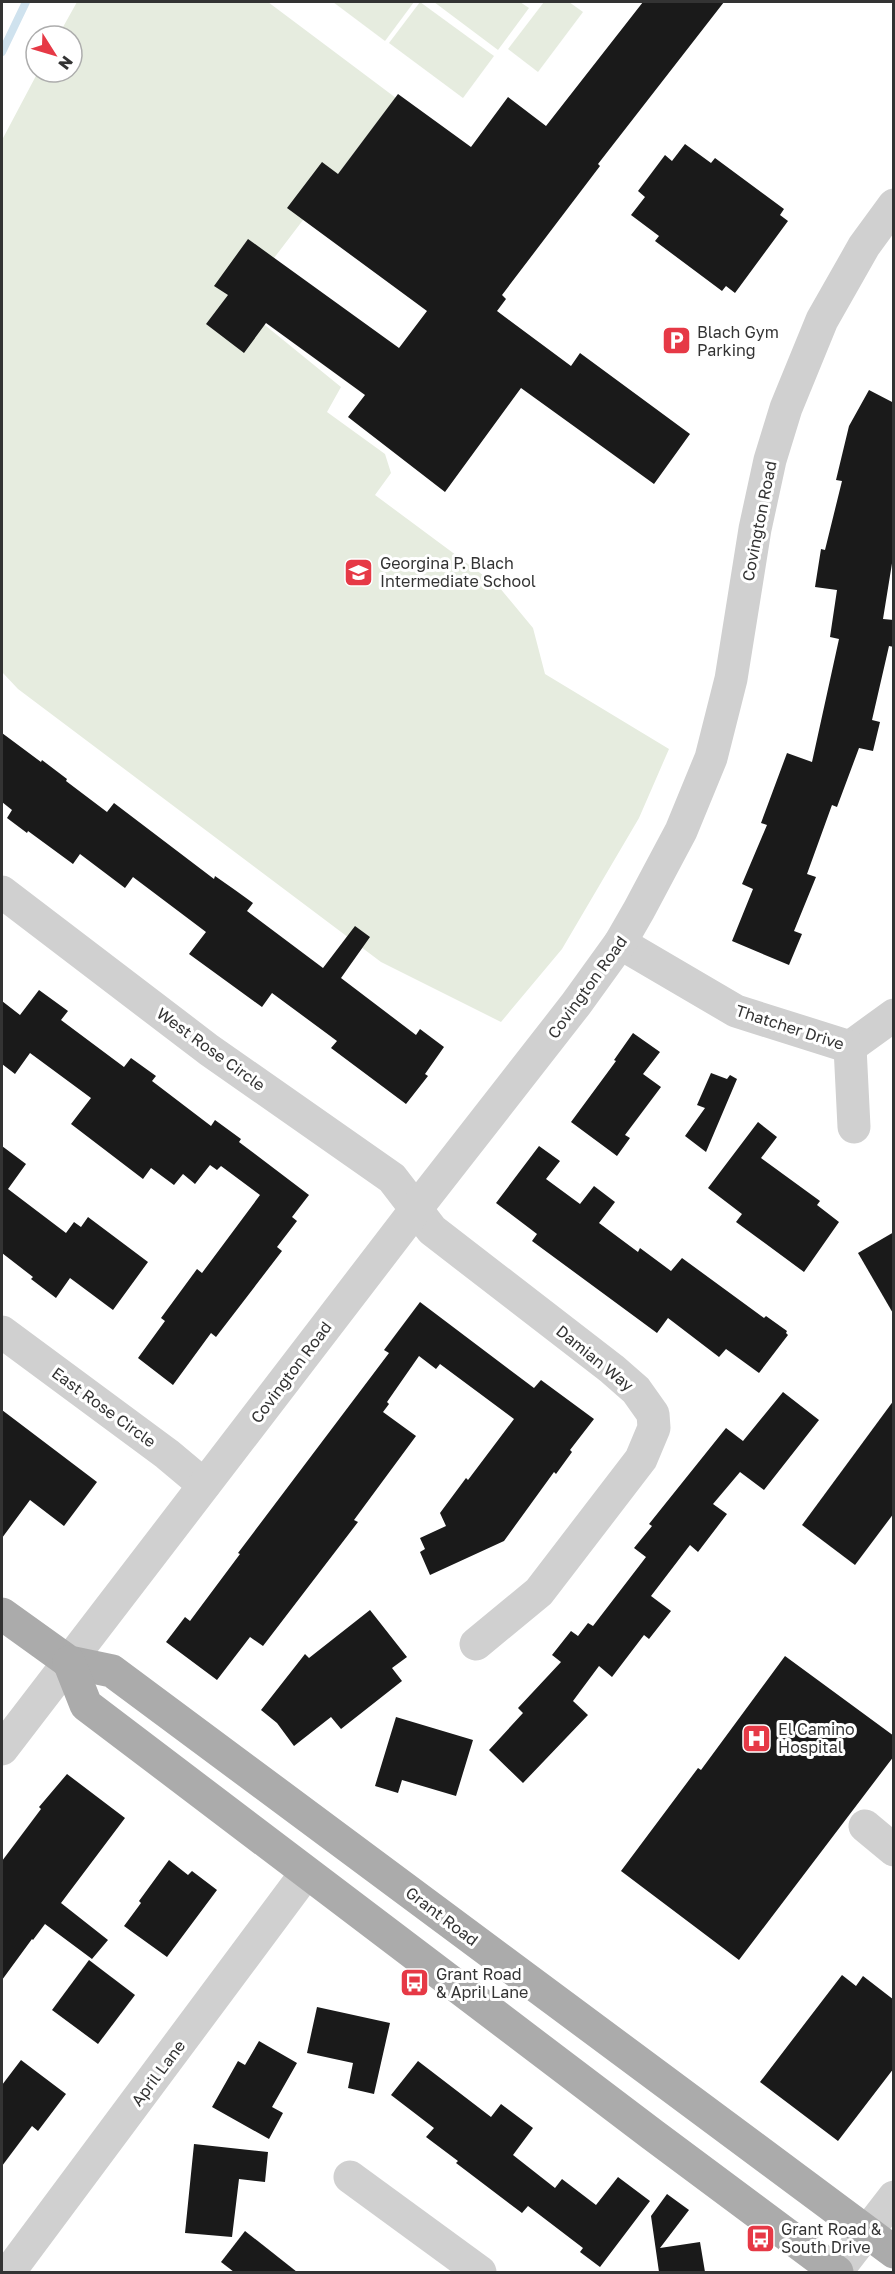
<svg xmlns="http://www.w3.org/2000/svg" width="895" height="2274" font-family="'Golos Text',sans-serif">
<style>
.green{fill:#e6ecdf}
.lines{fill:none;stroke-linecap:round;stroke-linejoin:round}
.stream{stroke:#cfe2ee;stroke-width:8}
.building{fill:#1a1a1a}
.minor{stroke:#d0d0d0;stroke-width:33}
.major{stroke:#ababab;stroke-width:33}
.labels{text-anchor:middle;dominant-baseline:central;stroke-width:6;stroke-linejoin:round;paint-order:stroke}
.poi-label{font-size:16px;fill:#333;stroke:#fff;text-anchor:start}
.street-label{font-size:16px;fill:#333;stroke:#fff}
</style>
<rect width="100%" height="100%" fill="#fff"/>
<g class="green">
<polygon points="77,2 268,2 396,98 239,304 341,387 327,412 385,454 391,473 375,495 499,587 533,628 545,674 669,749 639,818 562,949 501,1022 381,962 18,689 2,672 2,140 38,72 72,72 72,36 58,36"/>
<polygon points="333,2 414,2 385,41"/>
<polygon points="420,2 494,56 463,98 389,43"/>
<polygon points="434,2 520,2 529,8 498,50"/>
<polygon points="544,2 569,2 583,12 538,72 508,49"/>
</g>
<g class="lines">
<polyline class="stream" points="2,52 26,2"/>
</g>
<g class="building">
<polygon points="643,2 724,2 598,164 600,166 502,295 506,299 497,311 571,366 580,353 690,434 654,484 521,388 445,492 348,417 365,395 266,323 244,353 206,324 228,295 214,286 248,239 399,348 427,311 287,208 322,162 338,174 398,94 471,147 508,97 546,126"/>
<polygon points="685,144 711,163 715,158 784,209 780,215 788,221 735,293 726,286 722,291 655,241 659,236 631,215 645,197 638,191 665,155 672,161"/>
<polygon points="869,390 894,403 894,551 883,619 894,620 894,647 889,646 872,720 880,722 873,751 859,748 837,807 832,805 807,874 816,877 794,931 802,934 789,965 732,941 753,889 742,884 767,825 761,823 787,753 812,762 839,639 830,637 837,590 815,587 821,549 825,550 842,481 836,480 849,426"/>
<polygon points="2,733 41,762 42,760 67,779 66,781 107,812 114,803 214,879 215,876 235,890 253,903 247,911 323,968 355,926 370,937 341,978 416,1035 420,1029 444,1047 425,1074 428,1076 406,1104 331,1048 337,1041 272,993 262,1007 189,954 206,932 133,877 125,888 80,854 73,864 28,831 27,833 7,818 12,810 2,802"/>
<polygon points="39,990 68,1011 61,1020 124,1067 131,1058 156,1076 152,1081 211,1126 215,1120 241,1139 239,1142 309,1195 292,1217 297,1221 277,1247 282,1251 216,1337 211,1333 173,1385 138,1358 165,1321 161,1318 197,1269 202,1273 260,1195 221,1166 217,1170 210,1165 195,1184 183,1174 174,1185 151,1168 143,1179 71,1124 91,1098 30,1053 15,1074 2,1064 2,1001 20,1015"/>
<polygon points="633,1033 660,1052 643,1074 661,1087 625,1135 630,1138 617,1156 571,1122 616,1061 614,1060"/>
<polygon points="711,1073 727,1079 730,1075 737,1079 706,1152 685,1136 705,1108 697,1105"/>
<polygon points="758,1122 777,1137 761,1158 820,1201 817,1205 839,1222 804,1272 736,1222 742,1214 708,1188"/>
<polygon points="2,1146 26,1164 8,1189 66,1233 74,1222 81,1227 88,1217 148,1262 113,1310 70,1278 56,1298 31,1279 33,1277 2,1253"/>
<polygon points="539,1146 560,1161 546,1179 580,1204 594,1186 615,1202 599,1223 638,1252 640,1248 671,1271 682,1258 764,1318 766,1316 787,1331 786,1333 788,1335 759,1373 726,1349 719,1357 668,1318 657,1333 532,1241 537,1234 496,1203"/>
<polygon points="894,1232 894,1315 858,1253"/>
<polygon points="420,1302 534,1388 541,1380 594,1419 570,1450 572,1452 556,1474 554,1472 504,1541 430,1575 420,1552 425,1549 420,1538 446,1526 440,1513 466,1478 468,1480 514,1419 440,1364 436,1369 419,1356 387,1402 389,1404 383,1412 416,1436 354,1520 358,1522 263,1646 250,1637 217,1680 166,1642 185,1617 190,1621 240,1554 238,1553 389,1353 384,1350"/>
<polygon points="783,1392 819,1420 764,1490 740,1472 713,1504 727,1514 698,1552 690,1545 651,1596 671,1611 649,1639 644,1635 612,1677 599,1666 573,1701 588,1715 523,1783 489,1750 523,1713 518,1708 561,1662 552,1655 571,1631 578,1636 588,1623 593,1626 646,1557 634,1548 652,1526 649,1524 726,1428 743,1441"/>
<polygon points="894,1400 894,1513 855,1565 802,1525"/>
<polygon points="2,1410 97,1482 64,1526 30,1500 2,1538"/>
<polygon points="370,1610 407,1657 392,1668 402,1681 341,1729 331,1717 294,1746 277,1723 261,1710 305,1654 309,1658"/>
<polygon points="785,1656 894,1736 894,1756 739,1960 621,1871 698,1768 701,1770"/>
<polygon points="396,1717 473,1740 456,1796 402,1780 398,1793 375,1786"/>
<polygon points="67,1774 125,1818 61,1903 108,1940 92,1959 45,1924 33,1940 32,1939 2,1980 2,1861 41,1809 39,1807"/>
<polygon points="169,1860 188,1875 192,1871 217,1890 167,1957 124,1926 141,1903 139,1901"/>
<polygon points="89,1960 135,1995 98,2044 52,2010"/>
<polygon points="842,1975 856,1986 863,1976 894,2000 894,2068 838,2141 760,2082"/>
<polygon points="317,2007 390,2023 374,2094 348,2088 353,2063 307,2053"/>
<polygon points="259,2041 297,2063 272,2107 283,2113 269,2139 212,2107 238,2061 245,2065"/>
<polygon points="21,2060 66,2094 38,2131 32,2126 2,2166 2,2085"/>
<polygon points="418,2061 491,2117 501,2104 533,2128 513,2155 555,2188 562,2179 596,2205 618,2177 650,2201 600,2267 580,2252 583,2248 528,2206 522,2213 456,2163 458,2161 426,2137 434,2128 391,2095"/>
<polygon points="194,2144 268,2152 265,2182 239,2179 232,2237 185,2233"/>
<polygon points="667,2194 689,2210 660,2248 700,2242 705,2272 659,2272 651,2216"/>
<polygon points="245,2231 297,2272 234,2272 221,2262"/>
</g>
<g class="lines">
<g class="minor">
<polyline points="2,892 209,1050 392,1178 432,1230 612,1369 636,1390 653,1414 654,1428 641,1459 539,1592 476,1644"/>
<polyline points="620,943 736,1011 850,1047 894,1015"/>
<polyline points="850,1047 854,1127"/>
<polyline points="2,1332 167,1454 204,1485"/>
<polyline points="2,1749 416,1209 576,1004 620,943 639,910 681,831 711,758 731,679 755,529 770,460 786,408 822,320 864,246 894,205"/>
<polyline points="865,1826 894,1850"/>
<polyline points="350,2177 480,2272"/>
<polyline points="9,2272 306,1873"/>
<polyline points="836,2272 894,2197"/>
</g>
<g class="major">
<polyline points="2,1614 69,1662 112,1671 894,2252"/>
<polyline points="69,1662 86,1705 653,2135 837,2272"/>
</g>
</g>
<defs>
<symbol id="parking-square" viewBox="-11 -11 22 22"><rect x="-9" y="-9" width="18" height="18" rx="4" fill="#e63946" stroke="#fff"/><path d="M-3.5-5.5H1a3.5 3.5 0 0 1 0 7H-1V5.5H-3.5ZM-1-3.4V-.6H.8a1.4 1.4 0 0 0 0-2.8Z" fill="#fff"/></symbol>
<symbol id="school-square" viewBox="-11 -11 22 22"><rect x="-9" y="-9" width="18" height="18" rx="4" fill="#e63946" stroke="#fff"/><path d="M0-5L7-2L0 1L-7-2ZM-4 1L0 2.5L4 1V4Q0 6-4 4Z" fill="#fff"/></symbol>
<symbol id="hospital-square" viewBox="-11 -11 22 22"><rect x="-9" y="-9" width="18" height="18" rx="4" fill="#e63946" stroke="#fff"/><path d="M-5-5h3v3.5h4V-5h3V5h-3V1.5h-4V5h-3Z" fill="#fff"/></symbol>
<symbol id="bus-square" viewBox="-11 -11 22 22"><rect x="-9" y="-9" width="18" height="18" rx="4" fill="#e63946" stroke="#fff"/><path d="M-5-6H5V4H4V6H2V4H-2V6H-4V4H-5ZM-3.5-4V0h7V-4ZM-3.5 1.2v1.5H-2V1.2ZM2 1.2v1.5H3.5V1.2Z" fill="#fff"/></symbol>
</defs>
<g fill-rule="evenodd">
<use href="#parking-square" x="660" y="324" width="33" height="33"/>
<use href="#school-square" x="342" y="556" width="33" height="33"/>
<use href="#hospital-square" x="740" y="1722" width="33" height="33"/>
<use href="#bus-square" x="398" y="1966" width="33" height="33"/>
<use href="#bus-square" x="744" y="2222" width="33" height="33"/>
</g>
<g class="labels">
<g class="poi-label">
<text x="697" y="332">Blach Gym<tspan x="697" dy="18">Parking</tspan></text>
<text x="380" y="563">Georgina P. Blach<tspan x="380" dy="18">Intermediate School</tspan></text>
<text x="778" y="1729">El Camino<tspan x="778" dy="18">Hospital</tspan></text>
<text x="436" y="1974">Grant Road<tspan x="436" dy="18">&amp; April Lane</tspan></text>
<text x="781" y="2229">Grant Road &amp;<tspan x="781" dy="18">South Drive</tspan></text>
</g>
<g class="street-label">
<text transform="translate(759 521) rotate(-79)">Covington Road</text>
<text transform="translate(587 987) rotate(-54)">Covington Road</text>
<text transform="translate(790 1027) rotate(18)">Thatcher Drive</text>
<text transform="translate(211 1049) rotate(36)">West Rose Circle</text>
<text transform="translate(595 1358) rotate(39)">Damian Way</text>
<text transform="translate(291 1372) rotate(-53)">Covington Road</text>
<text transform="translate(104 1407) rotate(36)">East Rose Circle</text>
<text transform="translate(442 1916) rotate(37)">Grant Road</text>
<text transform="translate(158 2073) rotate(-53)">April Lane</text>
</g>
</g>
<rect width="895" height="2274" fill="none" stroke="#333333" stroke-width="6"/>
<g transform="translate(54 54) rotate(127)"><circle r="28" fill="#ffffff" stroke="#adadad" stroke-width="1.5"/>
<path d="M0-4.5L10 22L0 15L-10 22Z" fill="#e63946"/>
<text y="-9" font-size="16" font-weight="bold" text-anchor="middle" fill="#333333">N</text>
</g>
</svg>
